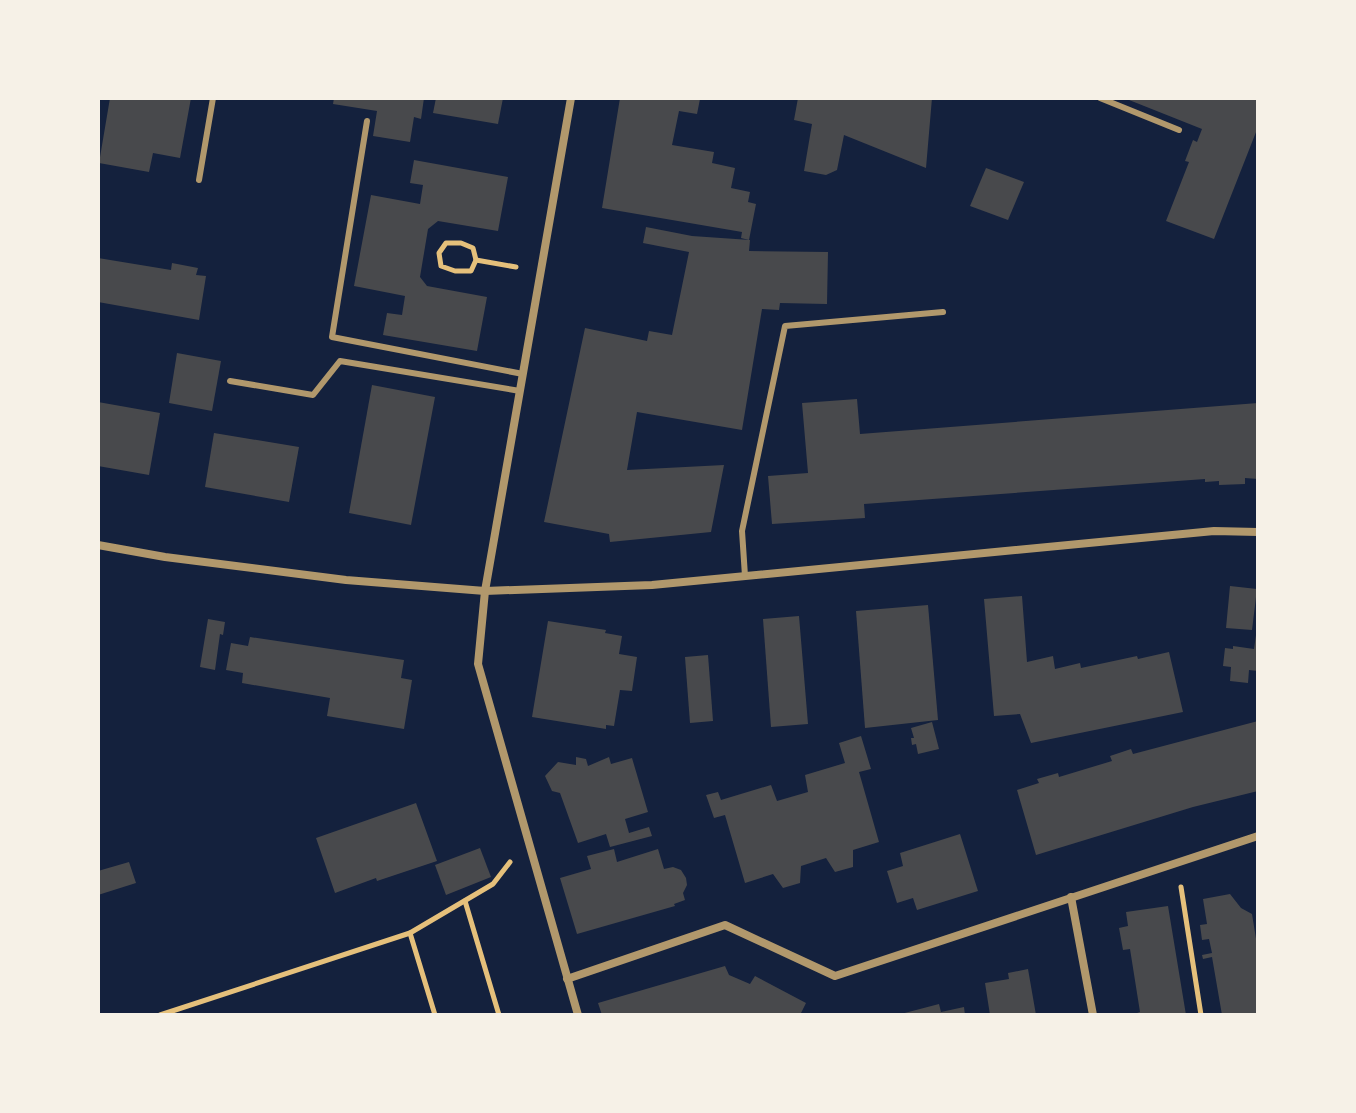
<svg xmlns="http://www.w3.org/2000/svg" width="1356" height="1113" font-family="'Sofia Sans Condensed',sans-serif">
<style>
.building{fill:#48494c}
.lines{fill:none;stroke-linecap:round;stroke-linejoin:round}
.path{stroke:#e5c07b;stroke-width:5}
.service{stroke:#b1986c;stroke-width:6}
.minor{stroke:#b1986c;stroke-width:8}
</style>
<rect width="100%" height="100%" fill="#14213d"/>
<g class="building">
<polygon points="110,98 191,98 180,158 153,153 149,172 99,163"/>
<polygon points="334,98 424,98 421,119 414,117 410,142 373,136 377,111 333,104"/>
<polygon points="436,98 503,98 498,124 433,113"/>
<polygon points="620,98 700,99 697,114 679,111 672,145 714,152 712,163 735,168 731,188 750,192 748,202 756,204 749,240 741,238 742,232 602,208"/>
<polygon points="798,98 932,98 926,168 844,135 837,170 826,175 804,171 812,124 794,120"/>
<polygon points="1124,98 1258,98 1258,127 1214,239 1166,221 1189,162 1185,161 1193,140 1197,142 1202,129"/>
<polygon points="414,160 508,177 498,231 438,221 428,229 420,277 427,286 487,297 477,351 383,335 387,313 402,315 405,296 354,286 371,195 420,204 423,185 410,183"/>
<polygon points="986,168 1024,182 1008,220 970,206"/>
<polygon points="646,227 692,236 750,240 749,251 828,252 827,304 780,303 779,310 762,309 742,430 637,412 627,470 724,465 711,532 610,542 609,534 544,522 585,328 647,341 649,331 672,335 689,252 643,243"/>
<polygon points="98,258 171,270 172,263 198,268 196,275 206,276 199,320 98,302"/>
<polygon points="177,353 221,361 212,411 169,403"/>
<polygon points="372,385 435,397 411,525 349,513"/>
<polygon points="857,399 860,434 1258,403 1258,479 1245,478 1245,484 1219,485 1219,481 1205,482 1205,479 864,504 865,518 772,524 768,476 808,473 802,403"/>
<polygon points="98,402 160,413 149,475 98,466"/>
<polygon points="214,433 299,447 289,502 205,487"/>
<polygon points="1230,586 1257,589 1252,630 1226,628"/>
<polygon points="1022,596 1027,662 1053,656 1055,669 1080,663 1081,668 1137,656 1138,659 1169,652 1183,712 1031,743 1020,714 994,716 984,599"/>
<polygon points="928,605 938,720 865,728 856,611"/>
<polygon points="799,616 808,724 771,727 763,619"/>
<polygon points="208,619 225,622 223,635 220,634 215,670 200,667"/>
<polygon points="548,621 606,630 605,633 622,636 619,654 637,657 632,691 620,690 614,726 606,725 606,729 532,717"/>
<polygon points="1256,635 1258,635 1258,671 1249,670 1248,683 1230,681 1231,667 1223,666 1225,648 1233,649 1233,646 1254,649"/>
<polygon points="250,637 404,660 401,678 412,680 404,729 327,716 330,698 242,683 243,673 226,670 231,643 248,646"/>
<polygon points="708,655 713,721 690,723 685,657"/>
<polygon points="1258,721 1258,791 1193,807 1036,855 1017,790 1039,783 1037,779 1058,773 1059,777 1112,761 1110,756 1131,749 1133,754"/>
<polygon points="932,722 939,749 918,754 916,744 912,745 911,738 914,738 911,728"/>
<polygon points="861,736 871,769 859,772 879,842 853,850 853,867 835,872 826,858 801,866 800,883 783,888 773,874 745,883 725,815 714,818 706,795 718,792 721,800 771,785 777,801 808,792 805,775 845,763 839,743"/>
<polygon points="576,757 586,759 588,766 609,757 611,764 632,758 648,812 625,819 629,833 649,827 652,836 610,847 606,834 578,843 560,793 552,791 545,776 558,762 576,765"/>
<polygon points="416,803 437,861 377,881 376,878 335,893 316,838"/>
<polygon points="960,834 978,891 917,910 913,898 897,903 887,871 903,866 900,853"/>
<polygon points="480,848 491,877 446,895 435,865"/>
<polygon points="614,849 617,862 658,849 664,869 673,867 681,870 686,878 687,885 683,893 685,900 674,904 675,906 577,934 560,878 591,869 587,856"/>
<polygon points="129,862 136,883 98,895 98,871"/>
<polygon points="1230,894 1241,908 1252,914 1258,951 1258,1015 1222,1015 1212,957 1203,959 1202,955 1212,953 1209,939 1202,940 1200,925 1207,924 1203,899"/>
<polygon points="1168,906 1186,1015 1131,1015 1140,1012 1130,949 1123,950 1119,928 1128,926 1126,912"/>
<polygon points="725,966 729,975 750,984 755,976 806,1003 800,1015 602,1015 598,1003"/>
<polygon points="1028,969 1036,1015 990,1015 985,983 1009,979 1008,973"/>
<polygon points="939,1004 941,1012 964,1007 965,1015 897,1015"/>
</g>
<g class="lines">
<g class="path">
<polygon points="446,243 461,243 473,248 476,260 471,271 455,271 441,266 439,253"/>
<polyline points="476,260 516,267"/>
<polyline points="1181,887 1201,1015"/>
<polyline points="465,901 499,1015"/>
<polyline points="410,933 435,1015"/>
<polyline points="160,1015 410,933 493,884 510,862"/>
</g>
<g class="service">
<polyline points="1100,98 1179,130"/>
<polyline points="367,121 332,337 523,374"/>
<polyline points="199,180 213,98"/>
<polyline points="230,381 313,395 340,361 520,391"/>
<polyline points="745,576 742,531 785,326 943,312"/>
</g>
<g class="minor">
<polyline points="571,98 485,591 478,664 578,1015"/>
<polyline points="98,545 165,557 346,580 485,591 652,585 1214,531 1258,532"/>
<polyline points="1071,897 1093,1015"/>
<polyline points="567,979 725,925 835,976 1258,836"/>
</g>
</g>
<rect width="1356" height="1113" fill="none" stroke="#f6f1e7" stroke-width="200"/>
</svg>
